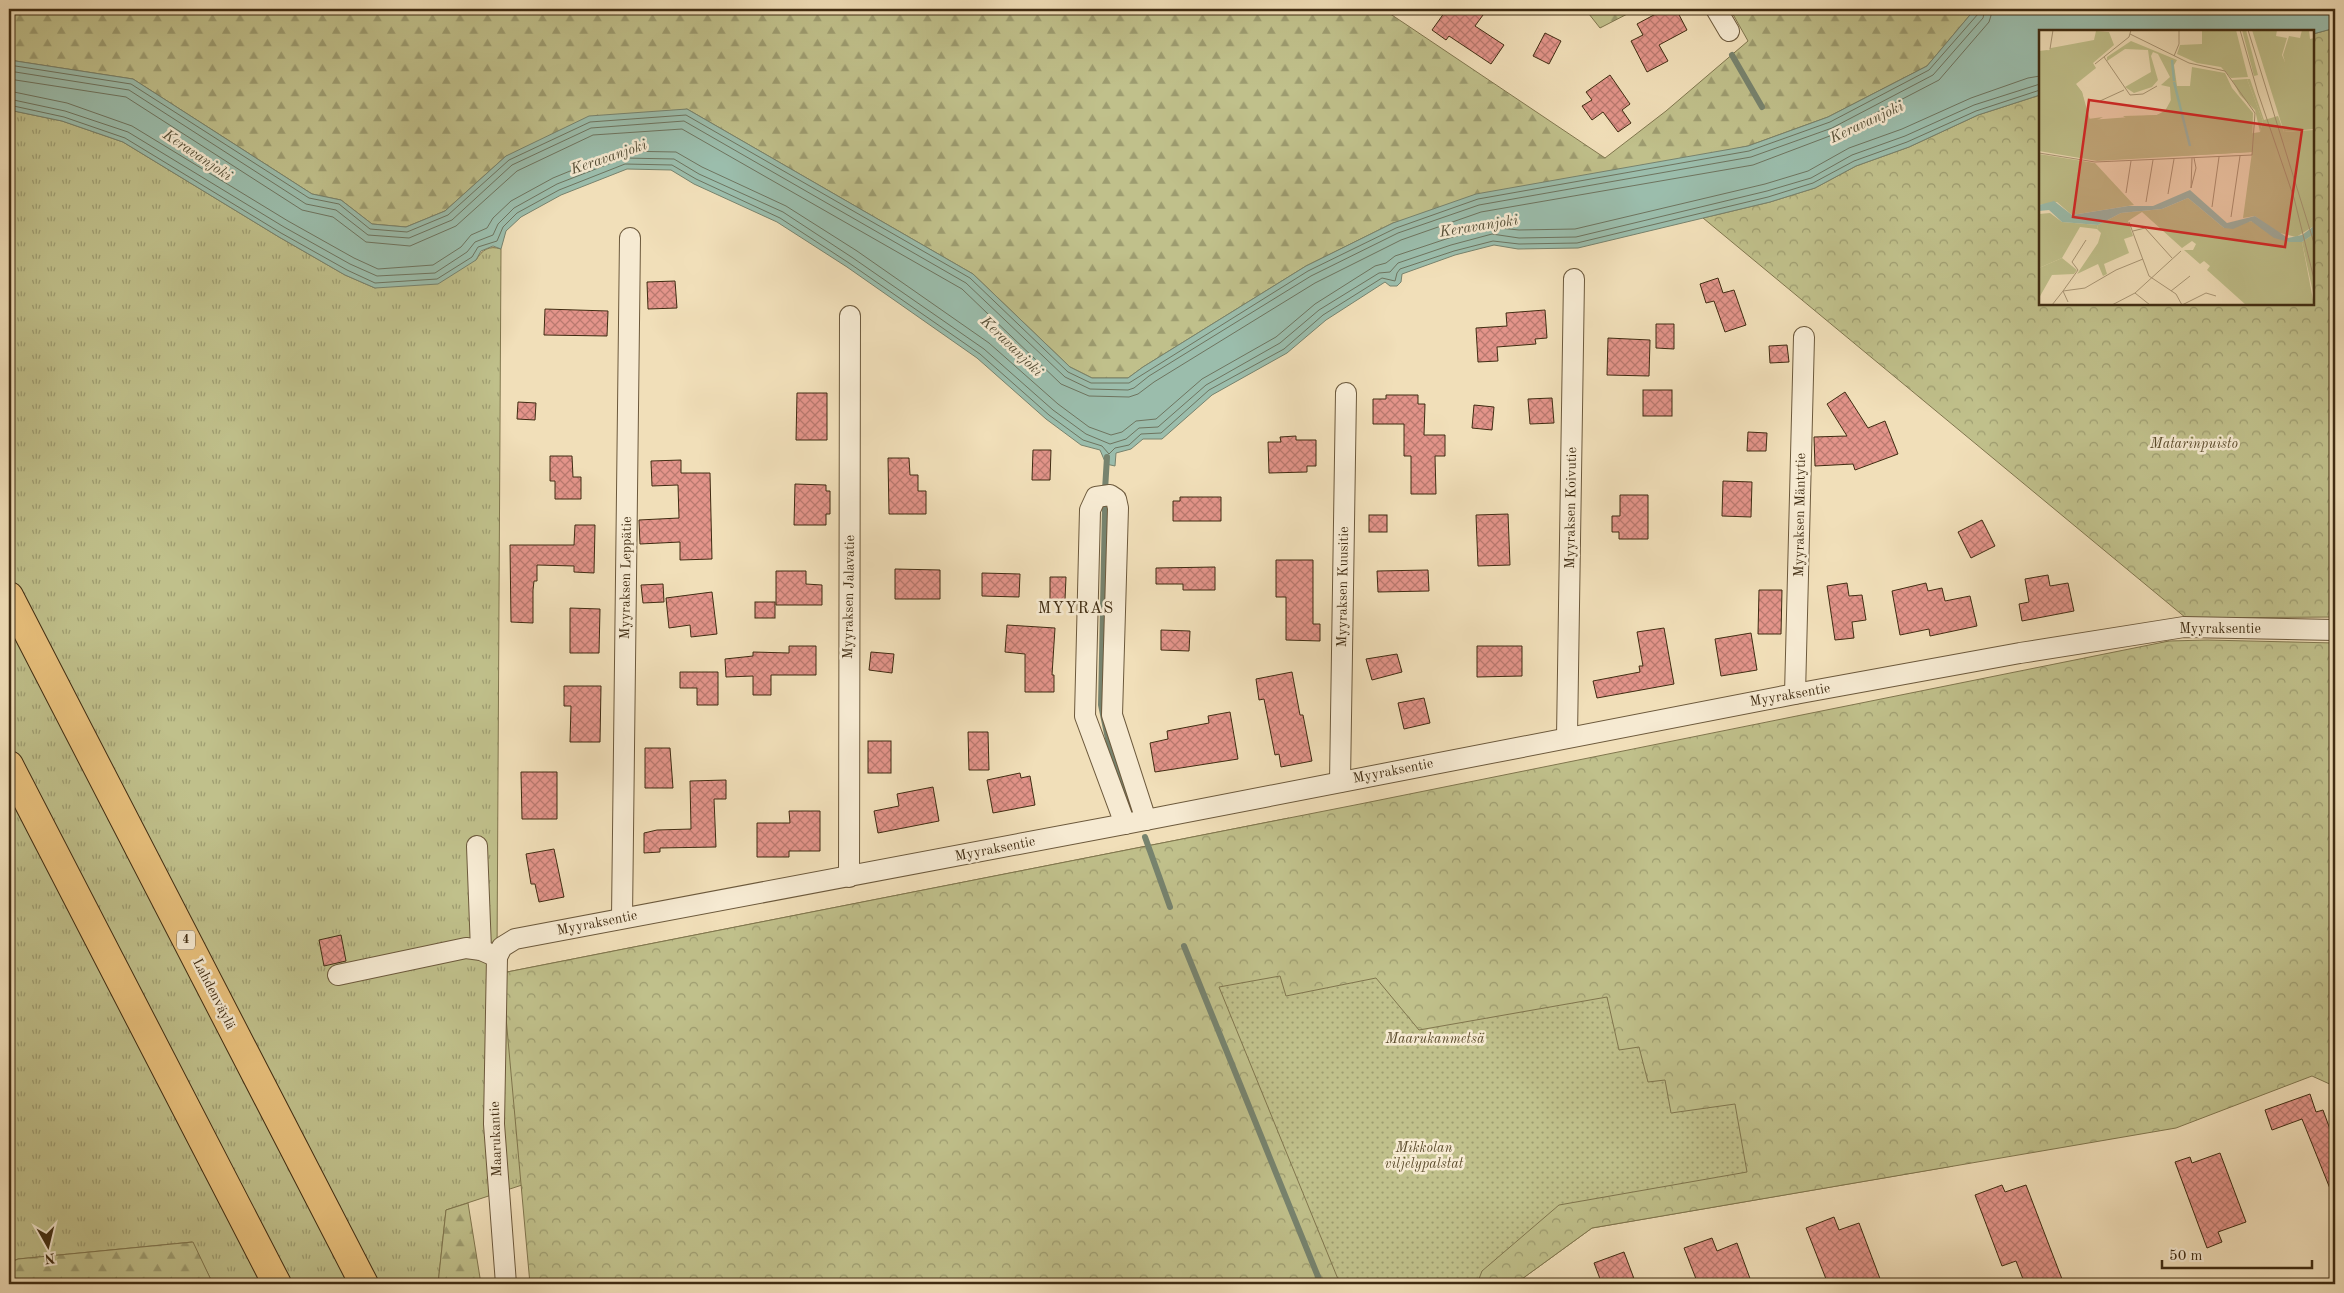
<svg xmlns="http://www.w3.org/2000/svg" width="2344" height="1293" font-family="'Old Standard TT',serif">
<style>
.grass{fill:url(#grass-tufts);stroke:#80764e}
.forest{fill:url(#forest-firs);stroke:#80764e}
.park{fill:url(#park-crowns);stroke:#80764e}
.garden{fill:url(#garden-dots);stroke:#80764e}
.water{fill:#9bbdac;stroke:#77836e}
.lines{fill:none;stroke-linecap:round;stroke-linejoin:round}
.shore{stroke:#6e745f;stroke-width:1}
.stream{stroke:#77836e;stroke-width:6}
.building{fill:url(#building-cross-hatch);stroke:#402c12}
.minor-casing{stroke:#6c593c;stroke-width:22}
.highway-casing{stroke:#402c12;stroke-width:30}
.minor{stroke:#f6ead2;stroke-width:20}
.highway{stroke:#e8c07c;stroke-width:28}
.labels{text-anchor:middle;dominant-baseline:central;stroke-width:5;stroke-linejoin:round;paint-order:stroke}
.shield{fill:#f6ead2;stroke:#77654c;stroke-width:1}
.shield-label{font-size:12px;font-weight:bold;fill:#402c12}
.park-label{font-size:14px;font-style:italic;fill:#5a4a2a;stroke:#f6ead2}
.street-label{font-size:14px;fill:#402c12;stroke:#f6ead2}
.water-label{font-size:15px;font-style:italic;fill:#575038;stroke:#f6ead2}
.quarter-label{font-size:16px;letter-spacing:1px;fill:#402c12;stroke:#f6ead2}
.inset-river{fill:none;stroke:#9bbdac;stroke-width:2.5}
.inset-road{fill:none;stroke:#aa9776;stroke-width:1}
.view{fill:#d62828;fill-opacity:0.15;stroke:#d62828;stroke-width:2.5}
.inset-edge{fill:none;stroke:#402c12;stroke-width:2.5}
</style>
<defs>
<pattern id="grass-tufts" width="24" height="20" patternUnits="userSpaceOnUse" patternTransform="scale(1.25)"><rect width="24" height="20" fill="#c0c08b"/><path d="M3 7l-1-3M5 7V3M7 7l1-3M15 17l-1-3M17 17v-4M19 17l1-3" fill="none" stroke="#9d9c70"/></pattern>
<pattern id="forest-firs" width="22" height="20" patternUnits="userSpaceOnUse" patternTransform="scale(1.25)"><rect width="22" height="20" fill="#c0c08b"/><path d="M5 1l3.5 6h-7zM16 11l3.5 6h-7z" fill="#9d9c70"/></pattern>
<pattern id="park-crowns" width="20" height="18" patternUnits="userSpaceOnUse" patternTransform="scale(1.25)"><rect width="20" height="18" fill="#c0c08b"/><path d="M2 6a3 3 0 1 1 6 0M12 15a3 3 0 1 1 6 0" fill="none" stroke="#9d9c70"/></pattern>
<pattern id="garden-dots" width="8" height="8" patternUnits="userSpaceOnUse" patternTransform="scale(1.25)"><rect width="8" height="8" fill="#c0c08b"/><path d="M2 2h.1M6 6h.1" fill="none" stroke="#9d9c70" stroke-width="1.8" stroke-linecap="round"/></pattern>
<pattern id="building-cross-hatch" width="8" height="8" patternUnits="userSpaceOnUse" patternTransform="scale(1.25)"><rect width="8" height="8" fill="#e3948a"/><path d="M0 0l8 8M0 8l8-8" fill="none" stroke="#b9796f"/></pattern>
</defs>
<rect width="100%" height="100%" fill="#f1dfb9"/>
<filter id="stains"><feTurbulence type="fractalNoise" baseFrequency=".004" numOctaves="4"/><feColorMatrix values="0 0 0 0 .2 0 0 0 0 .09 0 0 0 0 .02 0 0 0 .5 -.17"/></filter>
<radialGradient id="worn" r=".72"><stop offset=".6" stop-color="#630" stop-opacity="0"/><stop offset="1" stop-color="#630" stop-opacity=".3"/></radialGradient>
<path class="grass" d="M 9,110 L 62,121 L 123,142 L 279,237 L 345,275 L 375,288 L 476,260 C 482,250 489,245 501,249 L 497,957 L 502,973 L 1289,818 L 1301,881 L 2169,641 L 1953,1166 L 1592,1228 L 1515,1284 L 522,1185 L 446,1210 L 438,1284 L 213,1284 L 192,1242 L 18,1259 L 9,1263 Z"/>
<g class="forest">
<polygon points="9,9 1383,9 1605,158 1666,111 1748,41 1730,9 1975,9 1927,66 1828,117 1748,146 1393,223 1306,266 1143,367 1128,378 1092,378 1070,367 973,274 687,109 506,156 445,211 406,227 372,224 341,200 312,194 133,79 9,60"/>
<polygon points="1585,9 1637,9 1600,28"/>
<polygon points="468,1203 481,1284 438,1284 446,1210"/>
<polygon points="193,1242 213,1284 9,1284 9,1263 18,1259"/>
</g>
<g class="park">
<polygon points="2335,28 2335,617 2186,618 1703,218 1770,202 1815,188 1856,166 1909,147 1978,115 2040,95 2040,304 2313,304 2313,34"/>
<polygon points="2207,640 2335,643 2335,1090 2334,1086 2312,1076 2176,1128 1592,1228 1515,1284 530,1284 502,973 1360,804 2169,641"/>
</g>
<polygon class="garden" points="1280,976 1286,996 1376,978 1419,1030 1607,997 1619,1050 1639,1047 1648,1082 1665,1080 1671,1113 1735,1104 1747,1172 1559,1205 1482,1271 1477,1284 1340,1284 1219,987"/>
<polygon class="water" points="1975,9 2335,9 2335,28 2313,34 2313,31 2040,31 2040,95 1978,115 1909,147 1856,166 1815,188 1770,202 1578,248 1518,249 1494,245 1455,255 1402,274 1401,282 1397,286 1390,286 1385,282 1326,320 1287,353 1212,395 1162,439 1143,439 1131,449 1116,453 1115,466 1106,464 1100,450 1081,445 1046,419 977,358 847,267 777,222 694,184 671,170 627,169 561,195 521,217 506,231 501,249 493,246 481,251 476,260 438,284 375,288 345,275 279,237 123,142 62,121 9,110 9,60 133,79 312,194 341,200 372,224 406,227 445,211 506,156 589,116 687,109 973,274 1070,367 1092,378 1128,378 1143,367 1306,266 1393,223 1476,194 1748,146 1828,117 1927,66"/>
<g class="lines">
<g class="shore">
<polyline points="9,65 131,84 309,198 339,204 370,229 407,232 448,215 509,160 590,122 686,115 970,278 1068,372 1091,383 1129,383 1308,271 1396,228 1478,199 1749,151 1830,122 1929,70 1978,14 1979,9"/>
<polyline points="9,71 129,90 306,204 336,210 368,235 409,238 452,220 512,165 591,128 684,121 966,283 1065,377 1090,389 1128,390 1134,388 1149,376 1311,276 1398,233 1479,205 1751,157 1832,128 1933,75 1983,18 1985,9"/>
<polyline points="9,79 126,97 302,210 333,217 366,242 410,246 456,226 517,171 593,135 682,129 962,289 1061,384 1089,396 1129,397 1138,394 1154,382 1315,283 1401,240 1481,212 1753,165 1835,134 1939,80 1989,22 1993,9"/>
<polyline points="9,91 67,103 132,126 288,221 354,258 378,269 433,265 461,247 471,235 487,228 493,218 511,201 553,178 619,151 676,152 702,167 786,206 857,251 989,343 1058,404 1089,427 1111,435 1122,432 1136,421 1156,419 1202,379 1276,337 1315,304 1375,266 1386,263 1395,256 1449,238 1490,227 1519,230 1575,229 1765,184 1808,171 1849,148 1902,129 1971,98 2028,78 2040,76"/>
<polyline points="9,99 65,111 128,132 284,227 350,264 377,276 435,273 467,252 475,242 493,235 498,224 514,208 557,184 624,158 674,159 699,174 783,212 853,258 984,349 1053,410 1086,434 1110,444 1126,439 1139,428 1158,427 1206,385 1280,343 1319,310 1379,273 1390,272 1398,263 1451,245 1492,234 1519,238 1576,237 1767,191 1811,178 1852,155 1905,136 1974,105 2040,84"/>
<polyline points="9,105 64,117 125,138 281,233 347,270 375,283 437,279 472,257 478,247 497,241 503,227 517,213 559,190 625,164 672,165 696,179 780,218 849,263 980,354 1049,415 1083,440 1102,446 1109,454 1115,448 1129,445 1141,434 1161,433 1209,390 1284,349 1323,315 1382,278 1395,281 1397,273 1400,269 1454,251 1493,241 1519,244 1577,243 1768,197 1813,183 1854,161 1907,142 1976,111 2040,90"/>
</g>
<g class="stream">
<polyline points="1732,55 1762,107"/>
<polyline points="1105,490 1107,457"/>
<polyline points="1105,509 1101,705 1112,758 1128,800"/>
<polyline points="1145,837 1170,907"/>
<polyline points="1184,946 1321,1284"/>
</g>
</g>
<g class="building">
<polygon points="1447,9 1474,9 1483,15 1475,26 1504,45 1491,64 1449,36 1446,40 1432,30"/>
<polygon points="1665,9 1676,9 1687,30 1659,45 1668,61 1647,72 1631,41 1643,35 1637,24"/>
<polygon points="1545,33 1561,41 1549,64 1533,56"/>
<polygon points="1610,75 1630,104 1622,110 1631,123 1618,132 1603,112 1592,120 1582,106 1592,100 1586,92"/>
<polygon points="1718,278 1723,293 1734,290 1746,325 1725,332 1714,301 1706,303 1700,284"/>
<polygon points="675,281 677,308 648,309 647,282"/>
<polygon points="545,309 608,311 607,336 544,335"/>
<polygon points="1545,310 1547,338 1535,339 1536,344 1497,347 1498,361 1478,362 1476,328 1507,326 1506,313"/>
<polygon points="1656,324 1674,324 1674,349 1656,348"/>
<polygon points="1608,338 1650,340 1649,376 1607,375"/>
<polygon points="1787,345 1789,362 1770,363 1769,346"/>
<rect x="1643" y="390" width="29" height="26"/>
<polygon points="1845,392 1868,428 1885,421 1898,454 1855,470 1853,464 1815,466 1814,437 1847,436 1827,404"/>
<polygon points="797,393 827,393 827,440 796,440"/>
<polygon points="1386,395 1418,395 1418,404 1425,404 1424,435 1445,435 1445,456 1435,456 1436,494 1411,494 1411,456 1404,456 1404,424 1373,424 1373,399 1386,399"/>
<polygon points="1552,398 1554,423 1530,424 1528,399"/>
<polygon points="518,402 536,403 535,420 517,419"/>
<polygon points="1474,405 1494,407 1492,430 1472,428"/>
<polygon points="1748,432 1767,433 1766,451 1747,451"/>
<polygon points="1296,436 1296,440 1316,440 1316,466 1307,466 1307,472 1269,473 1268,442 1281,442 1280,437"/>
<polygon points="1033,450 1051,450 1050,480 1032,480"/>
<polygon points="550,456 572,456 573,477 581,477 581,499 555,499 555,481 550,481"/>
<polygon points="888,458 909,458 910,475 918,475 918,491 926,491 926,514 889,514"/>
<polygon points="681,460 681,473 710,473 712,559 680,560 680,542 640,544 639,520 679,518 678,485 652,486 651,461"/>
<polygon points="1723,481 1752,482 1751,517 1722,516"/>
<polygon points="795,484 826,485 826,491 830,491 830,514 826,514 826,525 794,525"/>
<polygon points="1620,495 1648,495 1648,539 1619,539 1619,532 1612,532 1612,516 1620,516"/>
<polygon points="1180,497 1221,497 1221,521 1173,521 1173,501 1180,501"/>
<polygon points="1508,514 1510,565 1478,566 1476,515"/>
<rect x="1369" y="515" width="18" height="17"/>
<polygon points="1982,520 1995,546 1971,558 1958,532"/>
<polygon points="575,525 595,525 594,573 574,572 574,566 537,565 537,581 534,581 533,590 533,623 511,622 510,545 574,545"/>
<polygon points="1276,560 1313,560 1313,624 1320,624 1320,641 1286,640 1286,597 1276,597"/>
<polygon points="1215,567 1215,590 1183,590 1183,584 1156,584 1156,568"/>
<polygon points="895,569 940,570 940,599 895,599"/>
<polygon points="1428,570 1429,591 1378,592 1377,571"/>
<polygon points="776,571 806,571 806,584 822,585 822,605 776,605"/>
<polygon points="982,573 1020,574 1019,597 982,596"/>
<polygon points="2048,575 2050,586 2068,583 2074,611 2022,621 2019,604 2029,602 2025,579"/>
<polygon points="1050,577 1066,577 1065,600 1050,600"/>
<polygon points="1847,583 1849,596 1862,595 1866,620 1852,622 1854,638 1835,640 1827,586"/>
<polygon points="1926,583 1928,591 1942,588 1945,601 1970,596 1977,626 1930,636 1929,629 1900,635 1892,591"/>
<polygon points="663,584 664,602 643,603 641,585"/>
<polygon points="1759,590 1782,590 1781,634 1758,634"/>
<polygon points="712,592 717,634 691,637 690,625 669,628 666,598"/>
<rect x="755" y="602" width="20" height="16"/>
<polygon points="570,608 600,609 599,653 570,653"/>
<polygon points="1007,625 1055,628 1052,675 1054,675 1054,692 1025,692 1025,654 1005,652"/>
<polygon points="1664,628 1674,684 1597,698 1593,681 1640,672 1639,666 1643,666 1637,632"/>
<polygon points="1161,630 1190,631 1189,651 1161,650"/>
<polygon points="1751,633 1757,670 1721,676 1715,639"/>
<polygon points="789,646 816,646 816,675 771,675 771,695 753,695 753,676 726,677 725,659 753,656 753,652 789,653"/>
<polygon points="1477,646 1522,646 1522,676 1477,677"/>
<polygon points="871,652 894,654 892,673 869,670"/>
<polygon points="1397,654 1402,672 1372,680 1366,659"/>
<polygon points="680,672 718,672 718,705 697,705 697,688 680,688"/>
<polygon points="1292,672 1300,715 1303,715 1312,761 1281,767 1279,754 1275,755 1264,699 1259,700 1256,679"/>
<polygon points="564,686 601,686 600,742 570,742 571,706 564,706"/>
<polygon points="1424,698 1430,723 1404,729 1398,703"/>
<polygon points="1230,712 1238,759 1155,772 1150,743 1168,739 1167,731 1209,723 1208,716"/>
<polygon points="968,732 988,732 989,770 969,770"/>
<rect x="868" y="741" width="23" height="32"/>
<polygon points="645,748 670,748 673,788 645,788"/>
<polygon points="521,772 557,772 557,819 522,819"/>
<polygon points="1020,773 1021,778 1030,776 1035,805 993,813 987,780"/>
<polygon points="726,780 726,799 714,799 716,847 660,848 660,852 644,853 644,833 657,830 691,829 690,781"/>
<polygon points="933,787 939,821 878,833 874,811 899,806 897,794"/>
<polygon points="789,811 820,811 820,851 789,851 789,857 757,857 757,823 790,823"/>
<polygon points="554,849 564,897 539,902 535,884 531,884 526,854"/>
<polygon points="341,935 346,961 324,966 319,940"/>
<polygon points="2310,1094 2316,1112 2323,1110 2335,1143 2335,1201 2302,1119 2272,1130 2265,1110"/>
<polygon points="2220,1153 2246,1222 2218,1232 2222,1242 2207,1248 2175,1162 2190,1157 2192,1163"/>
<polygon points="2002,1185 2005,1192 2026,1185 2062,1279 2049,1284 2025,1284 2016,1261 2002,1266 1975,1195"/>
<polygon points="1834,1217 1839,1230 1859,1223 1882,1284 1828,1284 1806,1228"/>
<polygon points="1712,1238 1717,1251 1737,1243 1752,1284 1698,1284 1684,1248"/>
<polygon points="1624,1252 1636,1284 1602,1284 1594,1263"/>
</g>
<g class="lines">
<defs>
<g id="minor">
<polyline points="1716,9 1729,31"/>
<polyline points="1795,694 1804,337"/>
<polyline points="1567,737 1574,279"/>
<polyline points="1340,782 1346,393"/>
<polyline points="1125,824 1085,716 1090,510 1096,497 1110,495 1116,499 1118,508 1112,715 1146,820"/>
<polyline points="477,846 481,950"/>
<polyline points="849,877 850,316"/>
<polyline points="622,918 630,238"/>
<polyline points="338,975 466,948 481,950 497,957"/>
<polyline points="506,1284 494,1124 497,957 502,947 515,939 1125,824 1795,694 2020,653 2184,627 2335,630"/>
</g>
<g id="highway">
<polyline points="9,596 364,1284"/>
<polyline points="9,765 277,1284"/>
</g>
</defs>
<use href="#minor" class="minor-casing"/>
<use href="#highway" class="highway-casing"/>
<use href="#minor" class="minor"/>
<use href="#highway" class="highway"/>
</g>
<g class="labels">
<rect class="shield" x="177" y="930.5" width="18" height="19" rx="4"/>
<g class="shield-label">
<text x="186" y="940">4</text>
</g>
<g class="park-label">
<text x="2194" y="444">Matarinpuisto</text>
<text x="1435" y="1039">Maarukanmetsä</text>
<text x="1424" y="1148">Mikkolan<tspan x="1424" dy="16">viljelypalstat</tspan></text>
</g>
<g class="street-label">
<text transform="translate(1571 508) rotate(-89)">Myyraksen Koivutie</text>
<text transform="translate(1800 515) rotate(-89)">Myyraksen Mäntytie</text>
<text transform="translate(626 578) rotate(-89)">Myyraksen Leppätie</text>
<text transform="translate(1343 587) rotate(-89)">Myyraksen Kuusitie</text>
<text transform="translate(849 597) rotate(-89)">Myyraksen Jalavatie</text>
<text x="2220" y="629">Myyraksentie</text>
<text transform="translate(1790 695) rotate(-10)">Myyraksentie</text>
<text transform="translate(1393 771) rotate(-11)">Myyraksentie</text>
<text transform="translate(995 849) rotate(-11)">Myyraksentie</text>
<text transform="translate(597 923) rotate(-11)">Myyraksentie</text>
<text transform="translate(214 994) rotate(63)">Lahdenväylä</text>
<text transform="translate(496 1139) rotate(-92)">Maarukantie</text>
</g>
<g class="water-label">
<text transform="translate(1867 123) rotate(-25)">Keravanjoki</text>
<text transform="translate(197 156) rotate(34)">Keravanjoki</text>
<text transform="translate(609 158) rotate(-19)">Keravanjoki</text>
<text transform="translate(1479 227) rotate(-9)">Keravanjoki</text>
<text transform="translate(1011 347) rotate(44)">Keravanjoki</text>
</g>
<g class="quarter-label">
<text x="1076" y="609">MYYRAS</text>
</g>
</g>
<g transform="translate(2039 30)">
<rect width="275" height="275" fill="#f1dfb9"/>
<path d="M 203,0 L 207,0 L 219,45 L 215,46 ZM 208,49 L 211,49 L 225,90 L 239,86 L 245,102 L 275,100 L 275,196 L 257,207 L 237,202 L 216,186 L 204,188 L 213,122 L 140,126 L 84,86 L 118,85 L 126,81 L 132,70 L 202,105 L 221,102 L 224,91 ZM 11,183 L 23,192 L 59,195 L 58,199 L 41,197 L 23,228 L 0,238 L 0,184 ZM 275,204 L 275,267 L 263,212 Z" fill="#c0c08b"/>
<path d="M 213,0 L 238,0 L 237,6 L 248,8 L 243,25 L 246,32 L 244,25 L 250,6 L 261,8 L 263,0 L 270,0 L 271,9 L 275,8 L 275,99 L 245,102 ZM 57,1 L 70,2 L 75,15 L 54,33 L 57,38 L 37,54 L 43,62 L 49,89 L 64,87 L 0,121 L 0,21 L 8,22 L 12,18 L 55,10 ZM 208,49 L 224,91 L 221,102 L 216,80 L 201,65 L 193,50 ZM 149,168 L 185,198 L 212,191 L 250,212 L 263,212 L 275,275 L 207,275 L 168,240 L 171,236 L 165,231 L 161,234 L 145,220 L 154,220 L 157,214 L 153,211 L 143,218 L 103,182 L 89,191 L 94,206 L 85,209 L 90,223 L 65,234 L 68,244 L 64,246 L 59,234 L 38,244 L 59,213 L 62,203 L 58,199 L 59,195 L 82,183 L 123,179 ZM 23,228 L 38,240 L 35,244 L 13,245 L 0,268 L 0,238 Z" fill="#c0c08b"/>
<path d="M 163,0 L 197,0 L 209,47 L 192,48 L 182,37 L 158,33 L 138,24 L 141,15 L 163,14 ZM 92,11 L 138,30 L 135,35 L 138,56 L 151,56 L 153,37 L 186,43 L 193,58 L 214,83 L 213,122 L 58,131 L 0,121 L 0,93 L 21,60 L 35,52 L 43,62 L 51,90 L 118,85 L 126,81 L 132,73 L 131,57 L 122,55 L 131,47 L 119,24 L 114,22 L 112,26 L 119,50 L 113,57 L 95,63 L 86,57 L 112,42 L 109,20 L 86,19 L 68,31 L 68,27 ZM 8,20 L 12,21 L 11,31 L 28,49 L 11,65 L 0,82 L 0,21 ZM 0,124 L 56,133 L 95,175 L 33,185 L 18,172 L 0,175 Z" fill="#c0c08b"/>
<path d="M 135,70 L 138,71 L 148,112 L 134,111 L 131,105 L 113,106 L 109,95 L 103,95 L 103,88 L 120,88 L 128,83 Z" fill="#c0c08b"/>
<path d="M 151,160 L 188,193 L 216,186 L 249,208 L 263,205 L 275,196 L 275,204 L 263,212 L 250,212 L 235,208 L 212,191 L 194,199 L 185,198 L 149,168 L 123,179 L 82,183 L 59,195 L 23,192 L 10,180 L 0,181 L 0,175 L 15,171 L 33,185 L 89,176 L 114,176 Z" fill="#9bbdac"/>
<path class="inset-river" d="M 133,30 L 135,51M 135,52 L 151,116"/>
<path class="inset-road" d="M 201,0 L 219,63 L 255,168 L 275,249M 209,0 L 275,213M 11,19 L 14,0M 135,26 L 140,14 L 140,0M 65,27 L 91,65 L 104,64 L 118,56M 56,34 L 90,7 L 92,0M 61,71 L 85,60M 0,123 L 56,132 L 213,125 L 216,83 L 186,41 L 150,33 L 91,4M 153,128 L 152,158 L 157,138 L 155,128M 87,163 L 92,131M 129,164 L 135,129M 107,172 L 114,130M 173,177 L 180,127M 192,187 L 201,126M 90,192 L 110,246 L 137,264 L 143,275M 94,201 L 106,198 L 133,228M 132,261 L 151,246M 96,263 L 111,275M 29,272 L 24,261 L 39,240 L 33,232 L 47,210M 13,275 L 24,261 L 46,258 L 77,240 L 104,229M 73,275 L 96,263 L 142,221M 143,275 L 167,263 L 177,266"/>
<path class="view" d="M 50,70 L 263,100 L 246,217 L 34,187 Z"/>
<rect width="275" height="275" class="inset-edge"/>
</g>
<rect width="2344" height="1293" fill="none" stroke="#f1dfb9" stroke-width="30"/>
<rect x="10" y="10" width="2324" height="1273" fill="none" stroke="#402c12" stroke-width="2.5"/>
<rect x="15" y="15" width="2314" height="1263" fill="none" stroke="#402c12"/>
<g transform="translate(48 1246) rotate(172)" stroke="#f6ead2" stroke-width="4" paint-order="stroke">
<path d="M0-4L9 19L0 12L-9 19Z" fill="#402c12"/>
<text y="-8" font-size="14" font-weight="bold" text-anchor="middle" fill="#402c12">N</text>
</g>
<path d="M2162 1260v8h150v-8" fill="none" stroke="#402c12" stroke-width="2.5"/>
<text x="2169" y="1260" font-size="15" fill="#402c12" stroke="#f6ead2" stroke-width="4" paint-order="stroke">50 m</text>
<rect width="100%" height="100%" filter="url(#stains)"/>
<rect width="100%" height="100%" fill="url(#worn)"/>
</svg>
